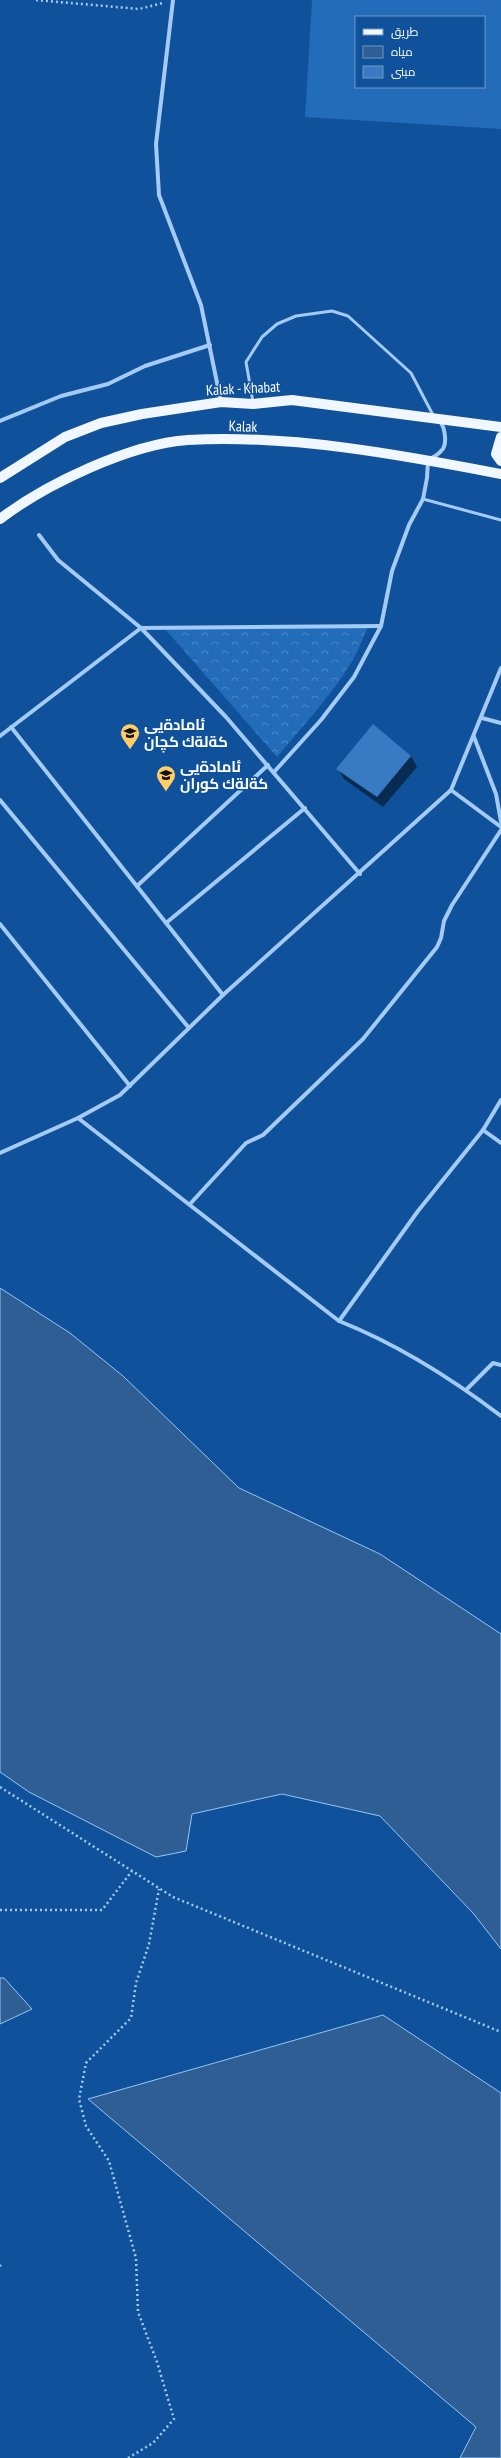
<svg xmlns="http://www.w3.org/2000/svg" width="501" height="2458" font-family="'PT Sans Narrow',Cairo,sans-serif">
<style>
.grass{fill:#226cb9;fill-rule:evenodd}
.forest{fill:url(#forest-crowns)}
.water{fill:#2e5e93;stroke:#94c6f8}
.shadow{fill:#0007}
.building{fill:#397bc2}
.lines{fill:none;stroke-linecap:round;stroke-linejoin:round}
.path{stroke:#a3cbf5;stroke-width:2.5;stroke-dasharray:2 3;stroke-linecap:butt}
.service{stroke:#a3cbf5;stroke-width:3}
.minor{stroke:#a3cbf5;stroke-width:4}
.primary{stroke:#f0f7ff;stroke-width:10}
.labels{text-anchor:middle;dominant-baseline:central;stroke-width:3;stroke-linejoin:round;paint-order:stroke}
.street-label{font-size:15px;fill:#fff;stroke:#10519b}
.poi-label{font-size:15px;font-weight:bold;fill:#fff;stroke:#10519b;text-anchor:start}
</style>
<defs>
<pattern id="forest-crowns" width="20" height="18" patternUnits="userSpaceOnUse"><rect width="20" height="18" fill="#226cb9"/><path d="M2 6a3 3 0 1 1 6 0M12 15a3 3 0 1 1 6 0" fill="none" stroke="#4e89c7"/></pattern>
</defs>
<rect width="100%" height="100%" fill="#10519b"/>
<path class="grass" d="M 312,0 L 501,0 L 501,129 L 305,117 ZM 356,17 L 484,17 L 484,87 L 356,87 Z"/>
<path class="forest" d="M 368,627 C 362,639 358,652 351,663 C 330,697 303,726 277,757 L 165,629 Z"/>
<g class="water">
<polygon points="0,1288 70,1333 123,1376 239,1488 380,1554 501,1634 501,1949 473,1913 380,1816 282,1794 192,1814 186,1851 156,1857 29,1792 0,1772"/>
<polygon points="0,1978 4,1978 32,2009 0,2024"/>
<polygon points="383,2015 501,2093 501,2458 460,2458 476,2427 88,2099"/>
</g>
<polygon class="shadow" points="411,756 417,767 383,807 344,779 338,769"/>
<polygon class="building" points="373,724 411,756 377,797 336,769"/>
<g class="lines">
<g class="path">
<polyline points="36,0 139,9 163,3"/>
<polyline points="0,1787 173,1897 501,2032"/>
<polyline points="0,1910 102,1910 132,1871"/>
<polyline points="0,2266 1,2265"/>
<polyline points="128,2458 153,2443 174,2419 157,2362 138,2312 136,2258 109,2161 86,2126 79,2099 86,2063 131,2018 136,1983 149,1944 159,1889"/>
</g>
<g class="service">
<polyline points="253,402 246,362 262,337 277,324 296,316 332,311 348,316 411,373 433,415"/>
<polyline points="423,499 501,520"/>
</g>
<g class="minor">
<polyline points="173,0 156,144 159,195 201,305 221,402"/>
<polyline points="0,421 61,396 108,384 145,366 210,345"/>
<polyline points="39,535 58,560 141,628 226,717 360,874"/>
<polyline points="501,668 451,790 501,827"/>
<polyline points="482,718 501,723"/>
<polyline points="11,727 223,995"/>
<polyline points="0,736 141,628 381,626"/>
<polyline points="474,737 496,794 501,822"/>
<path d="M 274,772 L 321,720 L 354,677 L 381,626 L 392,571 L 409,525 L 423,499 L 427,478 L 428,460 C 432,458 438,455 441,451 C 448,445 445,428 440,421"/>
<polyline points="0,800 189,1028"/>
<polyline points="137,886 268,765"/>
<polyline points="166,923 305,808"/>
<polyline points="0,924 130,1086"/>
<path d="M 78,1118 L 339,1321 C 397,1344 451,1378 501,1416"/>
<polyline points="483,1130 501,1143"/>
<polyline points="0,1153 78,1118 120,1095 223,995 451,790"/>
<polyline points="190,1204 246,1143 263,1135 363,1039 437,947 441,938 444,921 452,905 501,830"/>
<polyline points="339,1321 418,1211 483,1130 501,1100"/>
<polyline points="467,1389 493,1363 501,1365"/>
</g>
<g class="primary">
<polyline points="501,437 496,454 501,461"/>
<polyline points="0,478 65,437 101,423 142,414 221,402 253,404 292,400 501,427"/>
<path d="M 0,519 C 46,484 130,444 188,440 C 289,434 402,455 501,474"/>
</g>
</g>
<defs>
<symbol id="school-pin" viewBox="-11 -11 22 30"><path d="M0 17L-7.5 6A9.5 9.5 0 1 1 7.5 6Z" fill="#ffce66" stroke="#10519b"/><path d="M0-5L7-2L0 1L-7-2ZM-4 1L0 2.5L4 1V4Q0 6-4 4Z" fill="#111"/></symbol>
</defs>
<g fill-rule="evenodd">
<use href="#school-pin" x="119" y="722" width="22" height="30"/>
<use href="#school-pin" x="155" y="764" width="22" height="30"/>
</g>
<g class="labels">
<g class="street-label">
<text transform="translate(243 388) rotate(-3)">Kalak - Khabat</text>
<text transform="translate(243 426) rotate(2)">Kalak</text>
</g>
<g class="poi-label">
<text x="144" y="724">ئامادةيى<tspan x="144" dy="17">كةلةك كچان</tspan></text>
<text x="180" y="766">ئامادةيى<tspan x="180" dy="17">كةلةك كوران</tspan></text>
</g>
</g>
<rect x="355" y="16" width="130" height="72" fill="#10519b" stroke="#7097c3"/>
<rect x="363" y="29" width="20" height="6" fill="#f0f7ff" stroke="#7097c3"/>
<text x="391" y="36" font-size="12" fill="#ffffff">طريق</text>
<rect x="363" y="46" width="20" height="12" fill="#2e5e93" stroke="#7097c3"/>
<text x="391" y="56" font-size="12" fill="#ffffff">مياه</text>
<rect x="363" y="66" width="20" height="12" fill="#397bc2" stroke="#7097c3"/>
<text x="391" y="76" font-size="12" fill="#ffffff">مبنى</text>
</svg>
